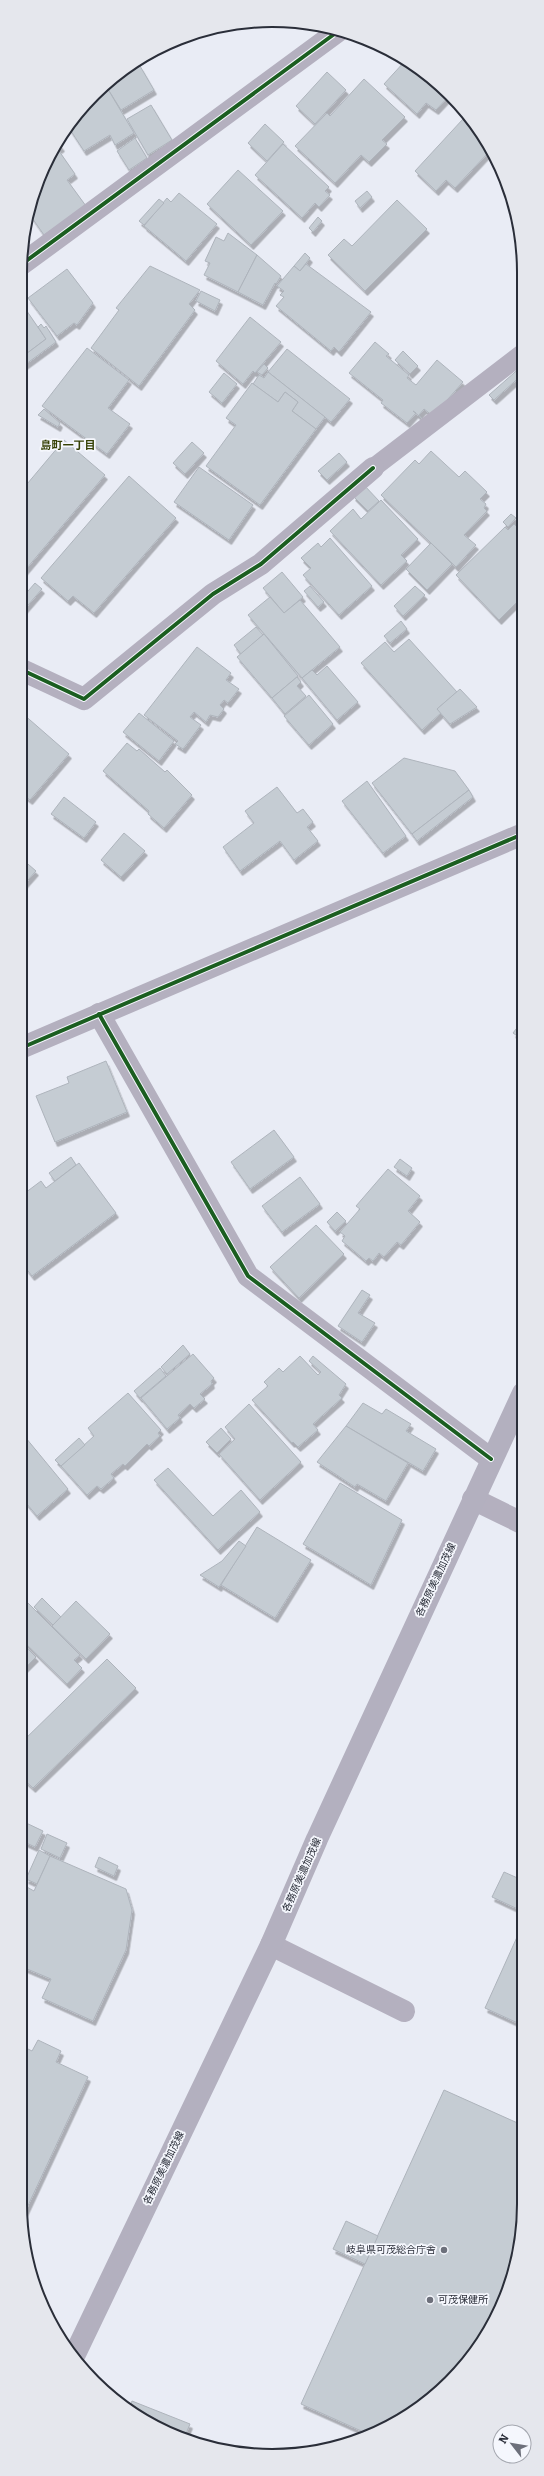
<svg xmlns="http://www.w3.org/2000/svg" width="544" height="2476" font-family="Bitter,'Noto Sans JP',serif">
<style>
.building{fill:#c5ccd3;stroke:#aeb4bc;filter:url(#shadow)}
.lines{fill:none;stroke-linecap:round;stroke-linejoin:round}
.service{stroke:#b4b0bf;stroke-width:19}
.minor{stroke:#b4b0bf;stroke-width:22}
.tertiary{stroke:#b4b0bf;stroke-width:22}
.secondary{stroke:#b3b0bf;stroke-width:22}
.cycleway-casing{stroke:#f5f7fd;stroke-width:6}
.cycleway{stroke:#1b5e20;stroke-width:4}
.poi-dot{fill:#6d707b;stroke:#f5f7fd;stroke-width:1.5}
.labels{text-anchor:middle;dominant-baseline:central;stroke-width:3.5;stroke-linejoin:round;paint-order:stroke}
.street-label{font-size:10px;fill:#2a2e39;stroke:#f5f7fd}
.poi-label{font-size:10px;fill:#2a2e39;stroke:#f5f7fd;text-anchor:end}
.neighbourhood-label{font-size:11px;font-weight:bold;fill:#354004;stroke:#f5f7fd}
.rim{fill:none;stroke:#2a2e39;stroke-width:2}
</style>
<defs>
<filter id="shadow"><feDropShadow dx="2.5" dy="4.5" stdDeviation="0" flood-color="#0004"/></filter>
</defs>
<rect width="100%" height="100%" fill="#e9ecf5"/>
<g class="building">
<polygon points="405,61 451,94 436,110 426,103 417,114 384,84"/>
<polygon points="130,66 132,70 140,66 154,90 121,110 106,86 118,72"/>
<polygon points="327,72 346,90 315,124 296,106"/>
<polygon points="364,79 405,117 382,140 387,144 369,162 361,155 335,183 295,146 327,113 330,116"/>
<polygon points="106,86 134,133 115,145 110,135 84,151 69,128"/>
<polygon points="151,105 172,140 148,155 127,119"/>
<polygon points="463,119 473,127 489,152 455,188 446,180 436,191 415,171"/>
<polygon points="265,124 284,142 267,161 248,143"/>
<polygon points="135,138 147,158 129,170 117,151"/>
<polygon points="58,142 62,147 50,156 54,146"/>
<polygon points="283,144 329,187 325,191 330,195 319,207 315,203 302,218 255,175"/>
<polygon points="59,151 75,174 67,180 86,206 44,235 30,215 50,157"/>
<polygon points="238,170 283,211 251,245 207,204"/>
<polygon points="367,191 372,197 360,208 355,201"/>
<polygon points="179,193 217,224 186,261 144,226 167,198 171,202"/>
<polygon points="159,199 164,203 144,225 139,221"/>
<polygon points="397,200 427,229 365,291 328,255 344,239 352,246"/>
<polygon points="318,217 322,221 313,232 309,228"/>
<polygon points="228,233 257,255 238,292 204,275 210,263 205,261 216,237 224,241"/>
<polygon points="305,253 310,258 300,271 294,266"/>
<polygon points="257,255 281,276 276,284 275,283 263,305 238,292"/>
<polygon points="306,264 371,312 339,352 334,347 331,351 276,306 284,297 280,295 284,291 277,286 294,266 300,271"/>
<polygon points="150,266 200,290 189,304 195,310 139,386 91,348 119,310 116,308"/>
<polygon points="67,269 93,303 77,325 74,323 57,336 28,298"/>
<polygon points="201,291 220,300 215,311 196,301"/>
<polygon points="22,304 46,339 22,357"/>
<polygon points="250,317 281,342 255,373 253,371 243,384 216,361"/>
<polygon points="41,324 44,328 46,326 56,342 22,367 22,357 46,339 38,327"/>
<polygon points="375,342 389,354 386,356 409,375 407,378 416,385 437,360 463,382 433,416 424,409 419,415 424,420 413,411 416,413 407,423 381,403 383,400 349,373"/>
<polygon points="87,348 129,380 108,408 130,424 107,454 42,406"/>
<polygon points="287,349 350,399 331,422 268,372"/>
<polygon points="403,351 418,366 410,374 395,360"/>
<polygon points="264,364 268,368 262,375 257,372"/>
<polygon points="523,365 523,374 494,400 489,395"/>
<polygon points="268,372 325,417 316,429 292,411 298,402 285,392 278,402 253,384 259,375 264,378"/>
<polygon points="224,373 237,384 222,403 209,392"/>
<polygon points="252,383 278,402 285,392 298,402 292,411 316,429 260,505 206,466 236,425 226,418"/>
<polygon points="44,409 60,423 58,427 38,415"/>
<polygon points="64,440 105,475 22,574 22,490"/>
<polygon points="192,442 204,453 185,474 173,463"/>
<polygon points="431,451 459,477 465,471 487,492 480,499 486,504 484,508 487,511 464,535 476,545 456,567 381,495 415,460 419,464"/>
<polygon points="339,453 347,462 327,480 318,471"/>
<polygon points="199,467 253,505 229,540 174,502"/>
<polygon points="129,476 176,518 94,613 73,596 68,601 41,578"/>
<polygon points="364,485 379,501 368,511 353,496"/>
<polygon points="381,500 418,539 401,555 407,561 381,585 330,531 353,509 361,519"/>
<polygon points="511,514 516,518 508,527 503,522"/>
<polygon points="523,520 523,533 517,526"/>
<polygon points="514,524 523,533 523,602 520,599 499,620 456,575 505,527 508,530"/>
<polygon points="330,538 372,586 339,615 303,575 311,568 301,558 318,543 321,547"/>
<polygon points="431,543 452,564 427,590 406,569"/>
<polygon points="282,572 303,597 284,613 263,588"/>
<polygon points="35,583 42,589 22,612 22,598"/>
<polygon points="310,586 324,602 318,607 304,591"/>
<polygon points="415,586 425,595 403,616 394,606"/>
<polygon points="270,597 284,613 300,600 340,647 302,678 248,615"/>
<polygon points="401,621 407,629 390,643 384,636"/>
<polygon points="256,627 263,635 241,654 234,645"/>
<polygon points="264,634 298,676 272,698 237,657"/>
<polygon points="409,639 457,692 437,709 441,713 422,730 361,663 385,642 394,652"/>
<polygon points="197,647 231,673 226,680 239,689 228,703 224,700 220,705 224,709 218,717 210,715 206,722 194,712 190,717 201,725 183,749 175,744 178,741 144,715"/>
<polygon points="327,666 358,702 337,720 302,678 312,670 317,675"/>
<polygon points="297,677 301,682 297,686 306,696 285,714 272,698"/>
<polygon points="460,689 477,707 450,724 437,709"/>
<polygon points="309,695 333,724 309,745 284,716"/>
<polygon points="22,713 69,754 30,800 22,794"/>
<polygon points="139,713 174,741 159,761 123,732"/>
<polygon points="127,743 137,751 139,749 165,772 167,770 192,795 164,828 148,814 149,811 103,771"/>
<polygon points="404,758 455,771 469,790 412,834 372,783"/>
<polygon points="367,781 406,836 383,853 342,801"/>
<polygon points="277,787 297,813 303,809 313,822 307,827 318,841 294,860 280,841 240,871 223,847 254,823 245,811"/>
<polygon points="469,790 473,797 417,841 412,834"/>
<polygon points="64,797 96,822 84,838 51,814"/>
<polygon points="124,833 145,851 121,877 101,860"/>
<polygon points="21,858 36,871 21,888"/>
<polygon points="523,1020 523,1040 513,1033"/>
<polygon points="106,1061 127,1112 55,1142 36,1096 69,1083 67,1077"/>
<polygon points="274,1130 294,1157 250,1189 231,1162"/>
<polygon points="71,1157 76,1165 55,1181 49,1173"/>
<polygon points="400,1159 412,1168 407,1176 394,1167"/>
<polygon points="79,1163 116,1213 32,1276 21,1262 21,1196 41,1181 46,1188"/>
<polygon points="388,1169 420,1196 408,1211 420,1222 401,1245 397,1242 384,1257 379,1253 373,1261 369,1258 366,1261 342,1241 345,1236 340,1232 360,1209 356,1206"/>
<polygon points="300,1177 320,1204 282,1232 262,1206"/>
<polygon points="337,1212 346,1221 335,1231 327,1222"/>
<polygon points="316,1225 344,1254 299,1298 270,1267"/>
<polygon points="362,1290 370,1295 358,1313 375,1323 362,1342 338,1326"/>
<polygon points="183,1345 190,1354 167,1374 161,1367"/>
<polygon points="193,1354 214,1378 211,1381 212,1384 200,1394 205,1399 194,1408 190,1404 178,1415 180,1418 167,1429 141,1398"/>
<polygon points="300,1356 318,1375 321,1372 309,1361 313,1356 346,1384 339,1395 342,1398 313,1424 318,1430 298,1447 293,1442 292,1443 252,1400 268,1386 264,1382 279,1368 283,1372"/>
<polygon points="160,1368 166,1376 140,1398 134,1391"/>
<polygon points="128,1393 161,1430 158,1433 160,1436 149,1446 147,1444 125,1466 123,1464 111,1474 114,1478 101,1489 97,1486 87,1495 61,1466 94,1436 88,1428"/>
<polygon points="363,1403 382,1414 386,1409 411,1424 406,1431 436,1449 423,1471 346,1426"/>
<polygon points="249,1404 301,1462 260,1500 219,1454 235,1439 225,1427"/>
<polygon points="346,1426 408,1463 386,1501 357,1484 355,1487 317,1462"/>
<polygon points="221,1428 231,1439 217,1453 206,1442"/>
<polygon points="21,1432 68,1489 37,1516 21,1497"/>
<polygon points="79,1438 85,1445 61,1466 55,1460"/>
<polygon points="168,1468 213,1516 241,1490 260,1512 218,1550 154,1480"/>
<polygon points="340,1483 402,1520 371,1585 303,1544"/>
<polygon points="257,1527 311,1560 275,1618 221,1585"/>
<polygon points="239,1541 246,1546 219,1587 200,1575 222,1561"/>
<polygon points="21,1596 80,1655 74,1660 82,1668 67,1684 21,1639"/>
<polygon points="42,1598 61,1617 53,1625 34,1607"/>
<polygon points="76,1601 110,1634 86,1659 52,1626"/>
<polygon points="21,1642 36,1657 21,1672"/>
<polygon points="107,1659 136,1688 33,1788 20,1776 21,1743"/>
<polygon points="22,1821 43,1831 35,1847 20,1840"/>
<polygon points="47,1834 67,1843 60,1858 41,1849"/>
<polygon points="39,1850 50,1856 37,1884 26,1879"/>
<polygon points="50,1856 126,1889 132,1910 126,1950 93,2021 42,1998 51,1979 20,1966 20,1896 25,1886 34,1891"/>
<polygon points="99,1857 118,1866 114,1876 95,1867"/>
<polygon points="504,1872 522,1880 522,1911 492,1897"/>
<polygon points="522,1926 522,2025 485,2008"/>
<polygon points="38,2040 61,2051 56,2062 88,2077 25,2212 21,2211 20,2204 20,2051 22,2046 32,2051"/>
<polygon points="444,2090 522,2125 522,2237 498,2316 438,2394 368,2434 301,2404"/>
<polygon points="346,2221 378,2236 365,2264 333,2249"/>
<polygon points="132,2401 190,2424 185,2436 149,2421 129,2408"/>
<polygon points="360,2431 368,2434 356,2441"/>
</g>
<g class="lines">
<polyline class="service" points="373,468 523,353"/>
<g class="minor">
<polyline points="22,264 337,32"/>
<polyline points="22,670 84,699 213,594 261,564 373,468"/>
<polyline points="99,1014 248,1276 491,1459"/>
<polyline points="473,1499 522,1523"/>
<polyline points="271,1945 404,2011"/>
</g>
<polyline class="tertiary" points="21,1048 523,834"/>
<polyline class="secondary" points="75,2354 271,1945 317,1839 523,1393"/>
<defs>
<g id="cycleway">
<polyline points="22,264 337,32"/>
<polyline points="22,670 84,699 213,594 261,564 373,468"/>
<polyline points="99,1014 248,1276 491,1459"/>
<polyline points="21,1048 523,834"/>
</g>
</defs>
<use href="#cycleway" class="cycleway-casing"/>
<use href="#cycleway" class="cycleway"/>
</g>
<g class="poi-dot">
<circle cx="444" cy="2250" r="4"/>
<circle cx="430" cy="2300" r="4"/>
</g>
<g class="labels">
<g class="street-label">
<text transform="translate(436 1580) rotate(-65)">各務原美濃加茂線</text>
<text transform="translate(302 1875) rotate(-66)">各務原美濃加茂線</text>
<text transform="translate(164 2168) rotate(-64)">各務原美濃加茂線</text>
</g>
<g class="poi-label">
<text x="436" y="2250">岐阜県可茂総合庁舎</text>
<text x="438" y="2300" text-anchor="start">可茂保健所</text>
</g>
<g class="neighbourhood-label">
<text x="68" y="445">島町一丁目</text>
</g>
</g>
<path d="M0 0H544V2476H0ZM272 27H272A245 245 0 0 1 517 272V2204A245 245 0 0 1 272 2449H272A245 245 0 0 1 27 2204V272A245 245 0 0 1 272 27Z" fill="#e5e7ed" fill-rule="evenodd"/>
<path class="rim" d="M272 27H272A245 245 0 0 1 517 272V2204A245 245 0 0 1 272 2449H272A245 245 0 0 1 27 2204V272A245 245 0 0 1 272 27Z"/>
<g transform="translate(512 2444) rotate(301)"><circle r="19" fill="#f5f7fd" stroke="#a4a7af"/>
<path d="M0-3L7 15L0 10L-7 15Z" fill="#6d707b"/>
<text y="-6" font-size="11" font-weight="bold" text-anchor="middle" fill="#2a2e39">N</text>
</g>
</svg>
